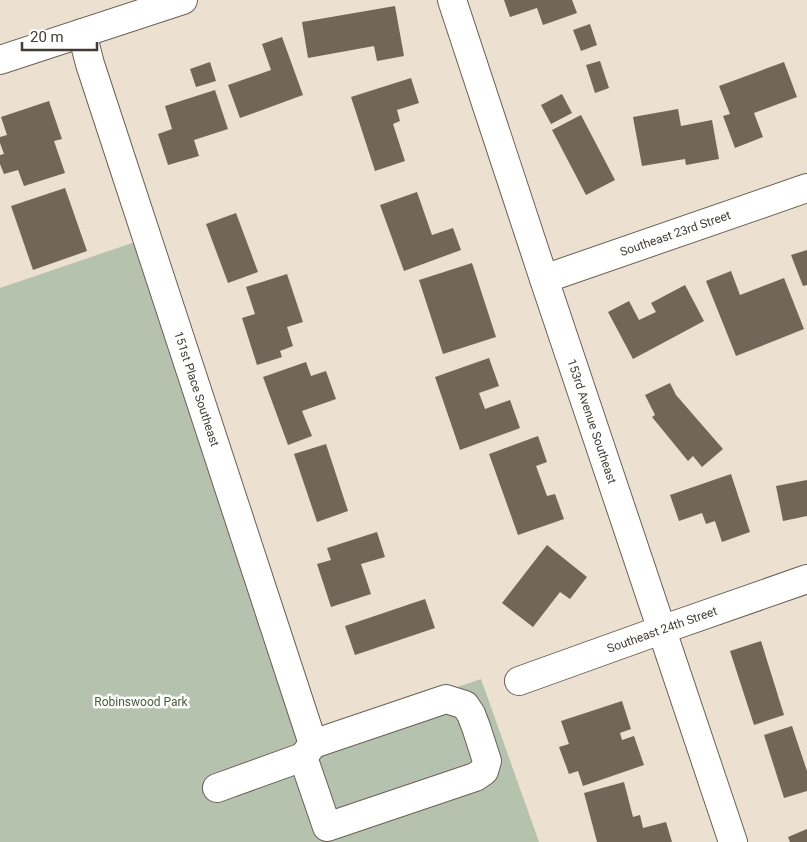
<svg xmlns="http://www.w3.org/2000/svg" width="807" height="842" font-family="Roboto,sans-serif">
<style>
.green{fill:#b5c2ae}
.building{fill:#716657}
.lines{fill:none;stroke-linecap:round;stroke-linejoin:round}
.minor-casing{stroke:#6a6152;stroke-width:30}
.minor{stroke:#fff;stroke-width:28}
.labels{text-anchor:middle;dominant-baseline:central;stroke-width:5;stroke-linejoin:round;paint-order:stroke}
.street-label{font-size:12px;fill:#403c35;stroke:#fff}
.park-label{font-size:12px;fill:#486036;stroke:#fff}
</style>
<rect width="100%" height="100%" fill="#ece1d0"/>
<polygon class="green" points="135,242 303,740 481,679 539,842 0,842 0,288"/>
<g class="building">
<polygon points="504,0 572,0 577,13 543,25 537,8 510,17"/>
<polygon points="395,6 404,56 377,61 374,46 308,58 302,22"/>
<polygon points="590,24 597,45 581,51 573,30"/>
<polygon points="282,37 303,95 240,118 228,85 271,70 262,44"/>
<polygon points="600,61 609,88 595,93 586,65"/>
<polygon points="210,62 216,81 196,87 190,69"/>
<polygon points="784,62 797,97 754,113 763,137 735,148 723,116 730,114 719,86"/>
<polygon points="411,78 419,103 397,110 400,121 393,124 405,161 375,171 351,97"/>
<polygon points="215,90 228,129 194,140 199,156 168,165 158,134 172,129 165,106"/>
<polygon points="562,94 572,113 551,124 541,105"/>
<polygon points="49,101 62,139 54,141 65,173 24,186 18,170 4,174 0,164 0,155 4,154 0,143 0,137 7,135 1,117"/>
<polygon points="678,109 681,126 712,120 719,159 686,165 685,159 642,166 633,117"/>
<polygon points="581,115 615,180 586,195 552,130"/>
<polygon points="65,188 87,251 33,270 11,206"/>
<polygon points="417,192 432,235 453,228 461,250 404,271 380,205"/>
<polygon points="236,213 258,272 228,283 206,224"/>
<polygon points="807,250 807,285 803,286 791,255"/>
<polygon points="472,263 496,337 443,354 419,280"/>
<polygon points="731,271 740,295 784,278 804,329 736,356 706,281"/>
<polygon points="287,274 303,322 287,327 293,346 280,351 282,357 257,365 242,318 255,314 246,287"/>
<polygon points="685,285 704,321 633,359 608,312 629,301 639,320 656,312 651,303"/>
<polygon points="489,358 499,386 479,393 485,409 510,400 520,428 460,450 435,377"/>
<polygon points="306,362 311,376 326,371 336,399 302,411 312,436 288,445 263,377"/>
<polygon points="670,383 676,395 723,449 702,467 693,456 688,461 652,417 655,415 645,395"/>
<polygon points="538,436 547,462 536,466 547,496 555,494 564,519 518,535 489,454"/>
<polygon points="326,444 348,511 317,522 294,454"/>
<polygon points="731,474 750,532 722,542 715,521 706,524 702,513 679,521 670,495"/>
<polygon points="807,480 807,516 783,521 776,486"/>
<polygon points="377,532 385,557 361,564 371,594 331,607 317,564 331,560 327,548"/>
<polygon points="547,545 587,577 570,599 560,592 533,627 502,603"/>
<polygon points="425,599 435,628 355,655 345,626"/>
<polygon points="761,641 784,715 754,725 730,651"/>
<polygon points="622,701 631,729 620,733 622,740 634,736 644,765 583,786 578,771 569,774 559,747 569,744 561,721"/>
<polygon points="792,726 807,771 807,791 784,798 764,735"/>
<polygon points="624,782 633,817 640,815 643,828 666,822 672,842 597,842 584,793"/>
<polygon points="807,829 807,842 790,842 788,837"/>
</g>
<g class="lines">
<defs>
<g id="minor">
<path id="s1" d="M 452,0 L 544,279 L 733,842"/>
<path id="s2" d="M 82,33 L 90,64 L 313,744"/>
<polyline points="0,60 183,0"/>
<path id="s3" d="M 544,279 L 807,188"/>
<path id="s4" d="M 519,681 L 661,630 L 807,579"/>
<polyline points="303,757 327,827 475,777 484,771 487,761 476,727 471,714 465,705 446,699 313,744"/>
<polyline points="217,788 303,757 313,744"/>
</g>
</defs>
<use href="#minor" class="minor-casing"/>
<use href="#minor" class="minor"/>
</g>
<g class="labels">
<g class="street-label">
<text stroke="none"><textPath href="#s3" startOffset="139">Southeast 23rd Street</textPath></text>
<text stroke="none"><textPath href="#s2" startOffset="374">151st Place Southeast</textPath></text>
<text stroke="none"><textPath href="#s1" startOffset="444">153rd Avenue Southeast</textPath></text>
<text stroke="none"><textPath href="#s4" startOffset="152">Southeast 24th Street</textPath></text>
</g>
<g class="park-label">
<text x="141" y="702">Robinswood Park</text>
</g>
</g>
<path d="M22 42v8h75v-8" fill="none" stroke="#403c35" stroke-width="2.5"/>
<text x="30" y="42" font-size="15" fill="#403c35" stroke="#ffffff" stroke-width="4" paint-order="stroke">20 m</text>
</svg>
